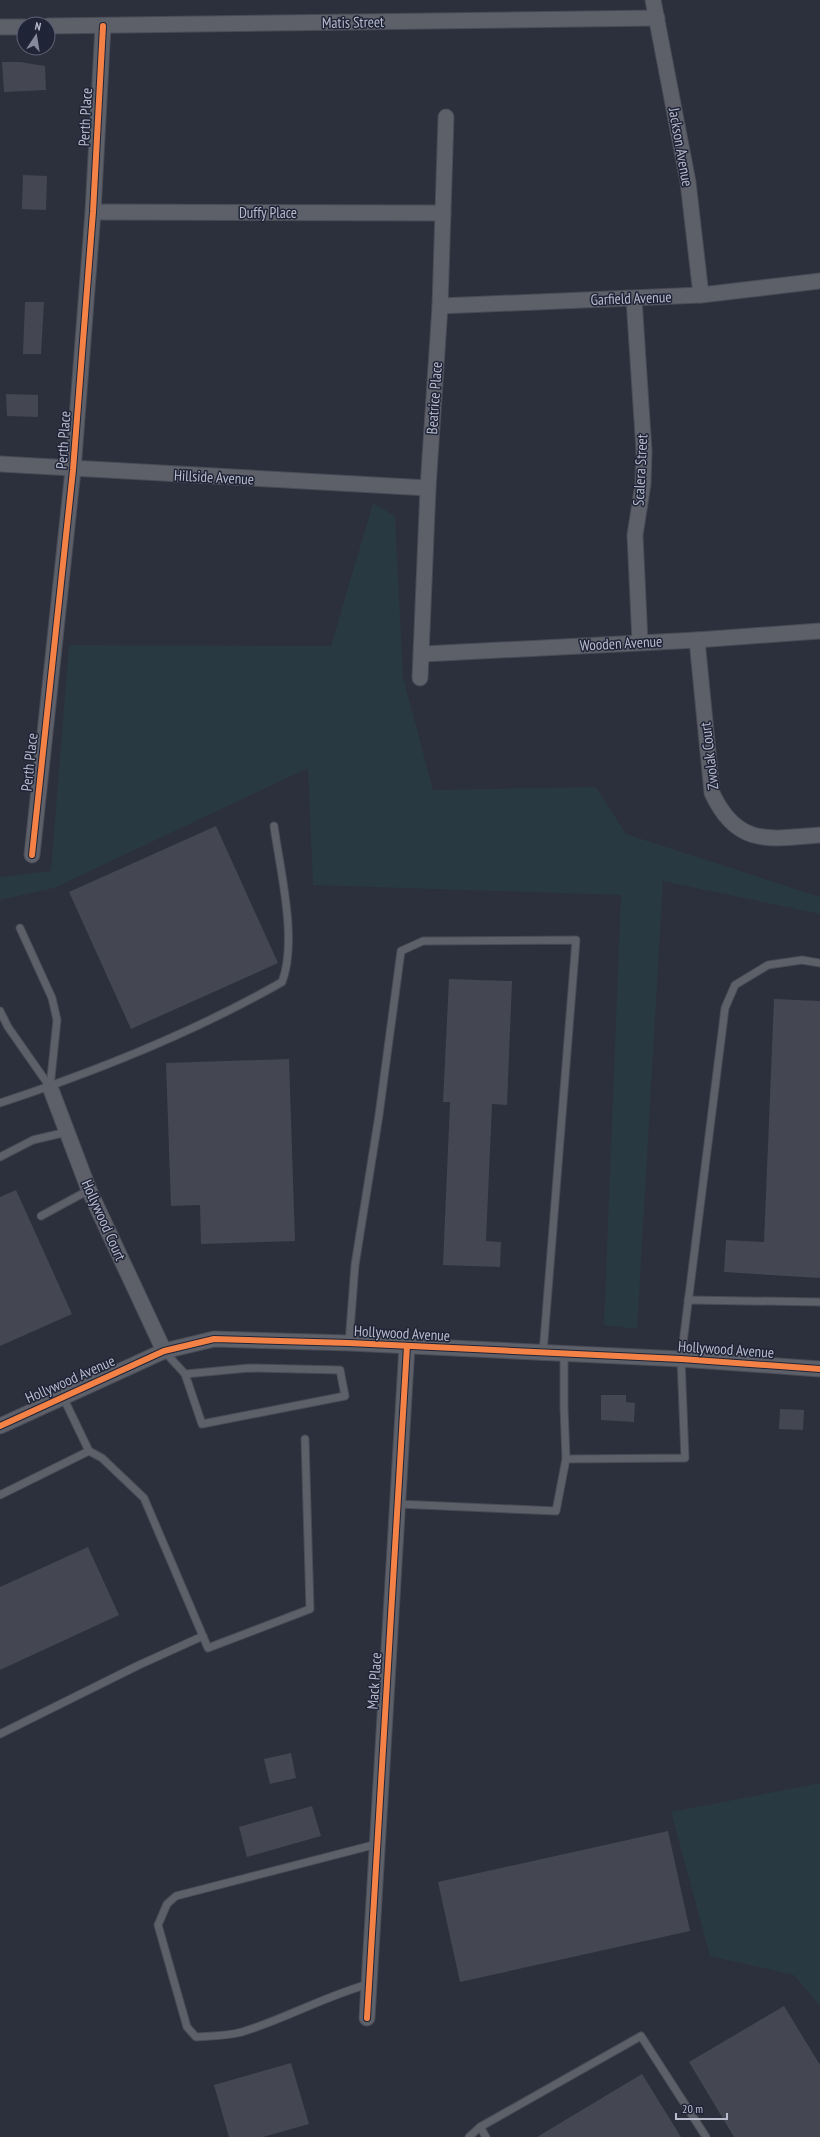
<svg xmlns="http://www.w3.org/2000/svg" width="820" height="2137" font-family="'PT Sans Narrow',sans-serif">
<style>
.green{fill:#293942}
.building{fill:#444751}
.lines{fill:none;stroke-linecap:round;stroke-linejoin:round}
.lane-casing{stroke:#484b55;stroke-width:9}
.street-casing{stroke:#484b55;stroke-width:17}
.lane{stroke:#5d6069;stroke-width:7}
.street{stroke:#5d6069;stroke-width:15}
.cycleway-casing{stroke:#1f2437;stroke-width:8}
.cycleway{stroke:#f48246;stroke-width:6}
.labels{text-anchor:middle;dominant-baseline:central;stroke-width:3;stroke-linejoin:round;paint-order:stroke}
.street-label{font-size:15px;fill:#b7bbcc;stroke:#1f2437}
</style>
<rect width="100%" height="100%" fill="#2c303c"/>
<g class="green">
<polygon points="373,503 395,516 403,677 433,790 596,787 626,834 820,897 820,914 663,881 637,1329 604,1325 621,895 313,885 308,768 54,888 0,900 0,877 51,871 69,645 331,646"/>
<polygon points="820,1783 820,2006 794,1975 710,1956 671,1812"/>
</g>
<g class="building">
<polygon points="2,62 20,62 45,66 46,90 4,92"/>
<polygon points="23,175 47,176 46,210 22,209"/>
<polygon points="25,302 44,302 41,354 23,354"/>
<polygon points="6,394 38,395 38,417 7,416"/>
<polygon points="216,826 278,963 131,1029 69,892"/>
<polygon points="449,979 512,981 507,1105 492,1104 486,1241 501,1242 500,1267 443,1265 450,1102 443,1102"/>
<polygon points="774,999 820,1001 820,1278 724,1272 726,1240 764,1242"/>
<polygon points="289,1059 295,1241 201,1244 200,1205 171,1206 166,1063"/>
<polygon points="16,1190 72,1314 0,1346 0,1197"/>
<polygon points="601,1395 626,1395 626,1402 635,1403 634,1422 601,1420"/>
<polygon points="780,1409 804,1410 803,1430 779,1429"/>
<polygon points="88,1547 119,1615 0,1670 0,1587"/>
<polygon points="291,1753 296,1778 270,1784 264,1759"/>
<polygon points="312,1806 321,1836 247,1857 239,1827"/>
<polygon points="668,1831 690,1931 460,1982 438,1882"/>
<polygon points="784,2006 820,2065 820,2137 734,2137 689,2062"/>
<polygon points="291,2063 309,2124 263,2137 229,2137 214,2085"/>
<polygon points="642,2074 681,2137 537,2137"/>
</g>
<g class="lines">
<defs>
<g id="lane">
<polyline points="20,928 52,998 57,1020 50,1087"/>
<polyline points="0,1011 8,1027 50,1087"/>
<path d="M 0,1103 C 97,1071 193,1033 282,982 C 298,941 280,870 274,826"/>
<polyline points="0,1157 33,1140 67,1132"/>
<polyline points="41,1216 89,1190"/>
<polyline points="688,1300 820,1302"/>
<polyline points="349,1343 355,1265 379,1115 401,951 423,941 576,940 543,1353"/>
<polyline points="164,1351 185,1374 202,1424 345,1396 340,1370 249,1368 185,1374"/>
<polyline points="63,1397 89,1451 102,1458 144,1498 208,1648 310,1609 305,1439"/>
<polyline points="566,1459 685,1458 681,1359 725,1008 735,985 768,965 802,960 820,963"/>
<polyline points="0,1495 89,1451"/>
<polyline points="398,1504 556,1511 566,1459 564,1407 564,1354"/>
<polyline points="0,1734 139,1665 203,1636"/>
<path d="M 369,1984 C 325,1996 285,2019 242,2032 C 227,2036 212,2036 196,2037 L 187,2027 L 158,1925 L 167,1904 L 176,1896 L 377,1844"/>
<polyline points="469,2137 480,2127"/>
<polyline points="486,2137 480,2127 641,2036 706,2137"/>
</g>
<g id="street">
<polyline points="653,0 688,182 701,295"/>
<polyline points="48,26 657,18"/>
<polyline points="0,27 24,27"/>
<polyline points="93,212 443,213"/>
<polyline points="634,299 644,451 643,484 635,535 640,642"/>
<polyline points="440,306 701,295 820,281"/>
<polyline points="0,464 428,488"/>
<path d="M 697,640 L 712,793 C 737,847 769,839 820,835"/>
<polyline points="423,654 697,640 820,631"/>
<polyline points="420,678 428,488 440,306 446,117"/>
<polyline points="32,855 73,470 93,212 103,26"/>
<polyline points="50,1087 89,1190 164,1351"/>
<polyline points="0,1426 164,1351 214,1339 349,1343 681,1359 820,1369"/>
<polyline points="367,2018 407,1346"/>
</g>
</defs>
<use href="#lane" class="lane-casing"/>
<use href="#street" class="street-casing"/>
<use href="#lane" class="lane"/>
<use href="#street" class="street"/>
<defs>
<g id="cycleway">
<polyline points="32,855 73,470 93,212 103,26"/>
<polyline points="0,1426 164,1351 214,1339 349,1343 681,1359 820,1369"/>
<polyline points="367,2018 407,1346"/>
</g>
</defs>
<use href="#cycleway" class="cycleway-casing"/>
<use href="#cycleway" class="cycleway"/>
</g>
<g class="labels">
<g class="street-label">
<text transform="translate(353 22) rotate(-1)">Matis Street</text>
<text transform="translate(85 117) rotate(-87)">Perth Place</text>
<text transform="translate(681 147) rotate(80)">Jackson Avenue</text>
<text x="268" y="212">Duffy Place</text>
<text transform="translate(631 298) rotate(-2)">Garfield Avenue</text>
<text transform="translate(434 398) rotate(-86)">Beatrice Place</text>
<text transform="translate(63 440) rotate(-86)">Perth Place</text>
<text transform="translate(640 470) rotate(-87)">Scalera Street</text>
<text transform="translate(214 477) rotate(3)">Hillside Avenue</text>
<text transform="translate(621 643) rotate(-3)">Wooden Avenue</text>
<text transform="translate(709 756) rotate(-97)">Zwolak Court</text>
<text transform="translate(29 762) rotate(-84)">Perth Place</text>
<text transform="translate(104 1220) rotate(66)">Hollywood Court</text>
<text transform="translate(402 1333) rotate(3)">Hollywood Avenue</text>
<text transform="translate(726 1349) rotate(4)">Hollywood Avenue</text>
<text transform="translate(70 1379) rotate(-24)">Hollywood Avenue</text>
<text transform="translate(374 1681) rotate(-86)">Mack Place</text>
</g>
</g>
<g transform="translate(36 36) rotate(12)"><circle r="19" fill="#1f2437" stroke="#5c6073"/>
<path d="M0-3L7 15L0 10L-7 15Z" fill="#868a9a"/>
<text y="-6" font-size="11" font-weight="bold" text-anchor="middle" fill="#b7bbcc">N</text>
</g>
<path d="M676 2113v6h51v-6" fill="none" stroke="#b7bbcc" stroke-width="2"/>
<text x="682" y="2113" font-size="12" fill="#b7bbcc" stroke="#1f2437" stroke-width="3" paint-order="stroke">20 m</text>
</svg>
